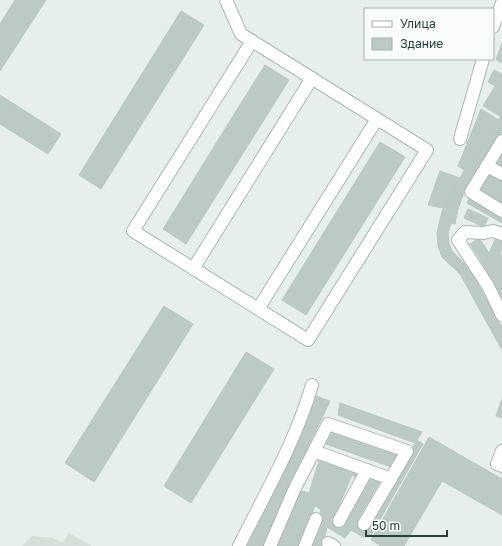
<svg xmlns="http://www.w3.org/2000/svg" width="502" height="546" font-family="'Golos Text',sans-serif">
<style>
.built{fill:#d4dfda}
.building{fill:#bbcac4;stroke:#b8c9c2}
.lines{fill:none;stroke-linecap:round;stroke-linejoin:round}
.minor-casing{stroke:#a8b8b2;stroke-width:14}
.minor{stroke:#fff;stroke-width:12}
</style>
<rect width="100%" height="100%" fill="#e6efeb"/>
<polygon class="built" points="69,533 92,546 22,546 32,536 53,538 63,543"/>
<g class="building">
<polygon points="15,0 46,0 0,71 0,24"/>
<polygon points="181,11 204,25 101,189 79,175"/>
<polygon points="502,43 502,63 496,60"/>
<polygon points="265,65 289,80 257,131 233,116"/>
<polygon points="494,70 502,74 502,114 501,117 483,106 495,86 488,82"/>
<polygon points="0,95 61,134 48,154 0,124"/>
<polygon points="481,109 499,120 467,172 458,166"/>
<polygon points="502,114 502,132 463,195 458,209 445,205 464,171 467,172"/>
<polygon points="233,116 257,131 186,244 163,229"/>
<polygon points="380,142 405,157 306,315 282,300"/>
<polygon points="502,149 502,167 495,163"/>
<polygon points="489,170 502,178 502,203 478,188"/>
<polygon points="440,171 460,178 443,208 428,205"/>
<polygon points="471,195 502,212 502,223 467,203"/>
<polygon points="445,205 458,209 455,224 451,223 448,234 449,243 452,251 469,268 502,327 502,350 460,274 442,257 438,246 437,233 442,211"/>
<polygon points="468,209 488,218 484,227 464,218"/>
<polygon points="497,236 502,238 502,249 500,253 502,257 502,301 482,262 470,244 479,238 489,253"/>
<polygon points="164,306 193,324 94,482 65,463"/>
<polygon points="246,352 274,369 191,503 164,486"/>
<polygon points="316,396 330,401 290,485 263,546 247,546 280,479"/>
<polygon points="502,398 502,418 496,416"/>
<polygon points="340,403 422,432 417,440 423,444 370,537 365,534 363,537 351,530 345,538 327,527 324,541 338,546 306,546 312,537 321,510 315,506 299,546 274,546 297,490 309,493 322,451 358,466 356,478 352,475 335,515 341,519 372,471 385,473 357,521 368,528 415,443 338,415"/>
<polygon points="334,423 401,447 394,468 326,444"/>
<polygon points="429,437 502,479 502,515 442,481 404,546 381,546 371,540"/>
</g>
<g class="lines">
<defs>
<g id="minor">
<polyline points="226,0 241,34 252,41"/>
<polyline points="493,27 502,3"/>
<polygon points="252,41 427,150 308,340 133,231"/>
<polyline points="460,139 483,59"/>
<polyline points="502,141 471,192 502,211"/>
<polyline points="487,166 502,174"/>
<polyline points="502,234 493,231 484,233 465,232 458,240 488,286 502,315"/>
<polyline points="193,269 312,78"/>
<polyline points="258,309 377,119"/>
<polyline points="314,451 391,479"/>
<polyline points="502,451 497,464 502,466"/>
<polyline points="339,521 367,470"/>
<polyline points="328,543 334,546"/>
<path d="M 239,546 C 265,494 296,441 312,385"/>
<polyline points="270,546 295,488 328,424 407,451 364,524"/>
<polyline points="305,546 316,519"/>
</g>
</defs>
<use href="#minor" class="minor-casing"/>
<use href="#minor" class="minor"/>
</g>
<rect x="364" y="8" width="130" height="52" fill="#f7fbf9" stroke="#a3b1ad"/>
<rect x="372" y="21" width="20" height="6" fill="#ffffff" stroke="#a3b1ad"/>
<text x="400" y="28" font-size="12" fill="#24423a">Улица</text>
<rect x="372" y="38" width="20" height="12" fill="#bbcac4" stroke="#a3b1ad"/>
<text x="400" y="48" font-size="12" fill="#24423a">Здание</text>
<path d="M366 530v6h81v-6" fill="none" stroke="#24423a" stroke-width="2"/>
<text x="372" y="530" font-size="12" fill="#24423a" stroke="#f7fbf9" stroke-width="3" paint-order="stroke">50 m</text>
</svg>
